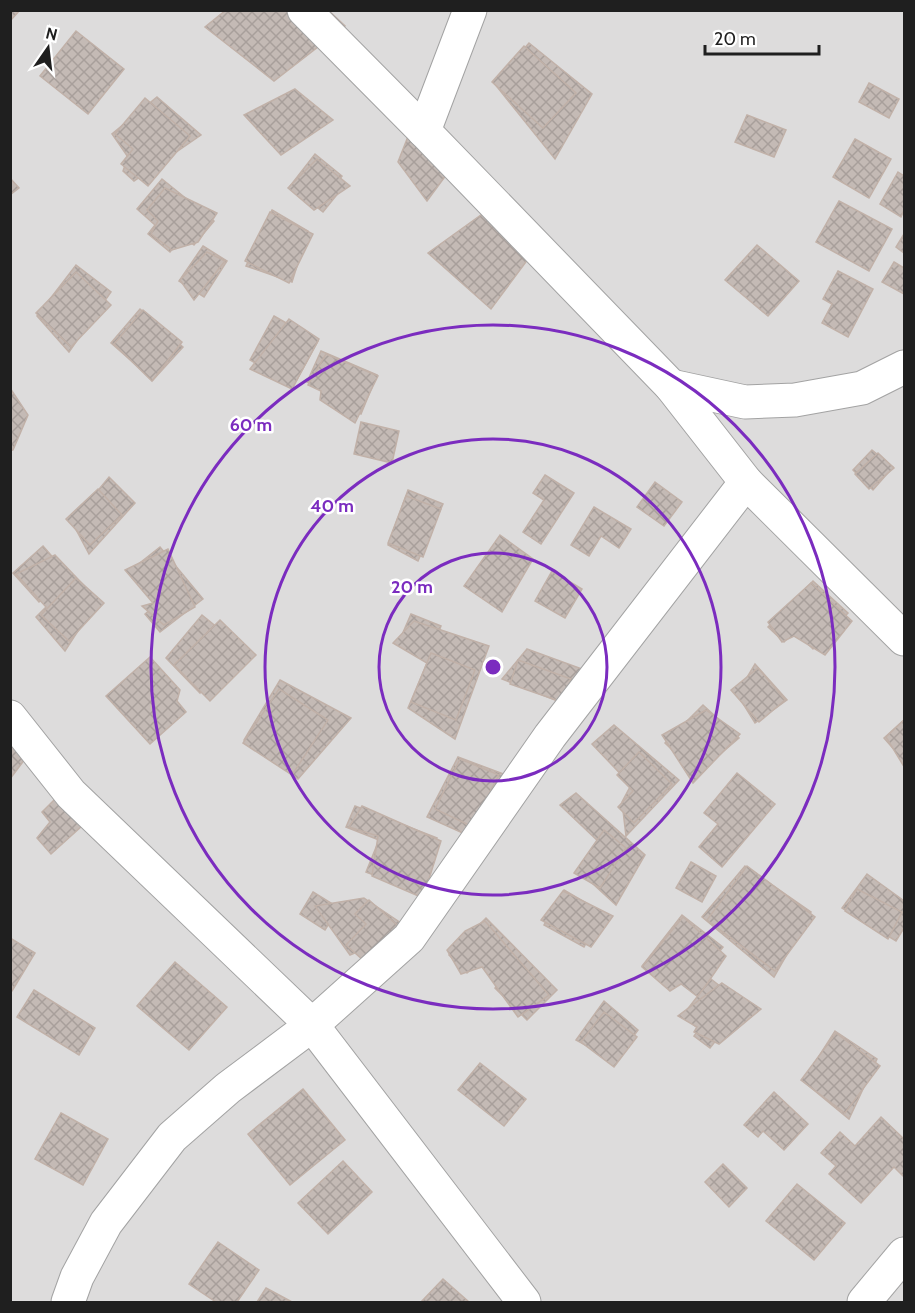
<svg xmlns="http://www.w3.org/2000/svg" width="915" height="1313" font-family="Cabin,sans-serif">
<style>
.residential{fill:#dddcdc}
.building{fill:url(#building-cross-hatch);stroke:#c1b1a8;stroke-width:1.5}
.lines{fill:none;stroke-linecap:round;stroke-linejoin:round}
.minor-casing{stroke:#a3a3a3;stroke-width:35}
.minor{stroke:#fff;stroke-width:33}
.ring{fill:none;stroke:#7b2cbf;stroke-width:3}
.centre{fill:#7b2cbf;stroke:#fff;stroke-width:3}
.ring-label{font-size:18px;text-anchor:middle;font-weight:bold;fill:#7b2cbf;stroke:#fff;stroke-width:5;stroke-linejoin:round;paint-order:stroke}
</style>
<defs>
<pattern id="building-cross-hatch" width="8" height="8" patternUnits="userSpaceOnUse" patternTransform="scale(1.5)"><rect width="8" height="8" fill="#c4bab5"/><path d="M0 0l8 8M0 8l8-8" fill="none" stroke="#a89f9b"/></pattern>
</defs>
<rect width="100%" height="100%" fill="#f0ebe6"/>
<rect class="residential" x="11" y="11" width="893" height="1291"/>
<g class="building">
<polygon points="10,10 20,10 10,21"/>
<polygon points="226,10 328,10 345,26 274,81 205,27"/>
<polygon points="76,31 124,69 88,114 40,76"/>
<polygon points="529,43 592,94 555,159 494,83"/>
<polygon points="524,46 576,93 543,128 492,82"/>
<polygon points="869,83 899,99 889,118 859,102"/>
<polygon points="295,89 333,120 281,155 244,115"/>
<polygon points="157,97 201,135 134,181 123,171 128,157 112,134"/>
<polygon points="145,98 190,136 148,186 121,164 133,149 115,134"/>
<polygon points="747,115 786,130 774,157 735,142"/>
<polygon points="409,134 449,171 427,201 398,162"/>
<polygon points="855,139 891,159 869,198 833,177"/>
<polygon points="315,154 342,176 333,187 339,192 323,212 290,186"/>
<polygon points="317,159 350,186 314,210 288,188"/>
<polygon points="898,172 904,176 904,210 901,217 880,204"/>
<polygon points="10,178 19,188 10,195"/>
<polygon points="162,179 214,221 194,245 183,236 170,252 148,234 155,225 137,209"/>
<polygon points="165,188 217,213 198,242 172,250 151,234 158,221 147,210"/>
<polygon points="839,201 892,229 869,271 816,242"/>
<polygon points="499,202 534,251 491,309 428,253"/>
<polygon points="272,210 308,231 292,282 246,266"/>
<polygon points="270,212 313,234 289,283 245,261"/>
<polygon points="904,234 904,253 896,247"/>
<polygon points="757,245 799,281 768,316 725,280"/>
<polygon points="203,246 227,261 204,297 179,281"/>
<polygon points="207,252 225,261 194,300 180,280"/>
<polygon points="894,262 904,268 904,294 882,282"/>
<polygon points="76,265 111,292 69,352 37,316"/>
<polygon points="838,271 873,289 848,337 822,323 832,304 823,299"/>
<polygon points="76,272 111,305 71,347 36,313"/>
<polygon points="140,309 183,347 153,380 111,343"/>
<polygon points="143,310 182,342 152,381 114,344"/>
<polygon points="274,316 318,341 294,385 250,360"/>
<polygon points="289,319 319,339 292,389 250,369"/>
<polygon points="321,351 377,375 361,414 321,397 321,388 307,382"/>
<polygon points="326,354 378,376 355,423 320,400 321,391 308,385"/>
<polygon points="10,388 28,415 13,450 10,451"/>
<polygon points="361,422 399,431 392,463 354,454"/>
<polygon points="872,450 893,467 873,490 853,470"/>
<polygon points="878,453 894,468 869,489 855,474"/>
<polygon points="545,475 574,493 541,544 523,532 544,500 533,493"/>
<polygon points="109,477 135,503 89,554 72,522"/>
<polygon points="655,482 682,502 664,526 637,507"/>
<polygon points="98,489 122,515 90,545 66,519"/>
<polygon points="408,490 443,504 418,561 388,545"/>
<polygon points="406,496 441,509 423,557 388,543"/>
<polygon points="594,507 631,529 619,548 601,536 589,556 571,545"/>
<polygon points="500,535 533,559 502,612 464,586"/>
<polygon points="43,546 69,576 39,602 13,573"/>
<polygon points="160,547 203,599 160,632 145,614 159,602 132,569"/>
<polygon points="168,549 195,607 164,625 142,606 153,603 125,570"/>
<polygon points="55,555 98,600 65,651 36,617 46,607 16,574"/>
<polygon points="552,571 582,589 565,618 535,601"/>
<polygon points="76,578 104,603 69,641 41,615"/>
<polygon points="813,581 848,613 813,649 795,631 784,642 768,627"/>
<polygon points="811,583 852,621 825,655 794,636 782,642 768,622"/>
<polygon points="411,614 441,626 432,649 401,637"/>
<polygon points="202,615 235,642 200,693 166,658"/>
<polygon points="220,620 256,655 210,701 174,665"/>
<polygon points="414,621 489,646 455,739 408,708 427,663 393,643"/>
<polygon points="527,649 596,674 573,707 502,679"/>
<polygon points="431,653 475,670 456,720 411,702"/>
<polygon points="150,657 180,690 177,701 186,712 150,744 106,696"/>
<polygon points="518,660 571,679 562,702 510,684"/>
<polygon points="755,664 787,700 755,723 737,694"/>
<polygon points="758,668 785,700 759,722 731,690"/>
<polygon points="280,680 351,718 298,779 244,740"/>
<polygon points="279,689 328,720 292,775 243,743"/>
<polygon points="703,705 739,738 697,774 665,743"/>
<polygon points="706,710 740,734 693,783 662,735"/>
<polygon points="904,720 904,761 884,738"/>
<polygon points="904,720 904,764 903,765 886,737"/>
<polygon points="614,725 679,780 626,836 622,802 631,785 592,744"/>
<polygon points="10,732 28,755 10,779"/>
<polygon points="639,752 672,784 634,823 618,807 633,791 617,775"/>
<polygon points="458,757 506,775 476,839 427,817"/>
<polygon points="460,759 499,775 471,826 435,809"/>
<polygon points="737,773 775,804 722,867 699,847 718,824 704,813"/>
<polygon points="576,793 645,855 616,905 581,873 601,844 560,805"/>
<polygon points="57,797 82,826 51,854 37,838 50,822 42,812"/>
<polygon points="355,806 437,838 416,891 366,872 379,840 346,827"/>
<polygon points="362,806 441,841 423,898 372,876 378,836 349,827"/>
<polygon points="604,830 626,848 600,888 574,873"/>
<polygon points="691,862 716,876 702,902 676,888"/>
<polygon points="745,866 811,912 774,977 702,917"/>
<polygon points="747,866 815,917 775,971 707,920"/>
<polygon points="867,874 904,901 904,928 896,941 842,908"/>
<polygon points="857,889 902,912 888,939 845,911"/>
<polygon points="564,890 603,913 584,947 544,925"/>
<polygon points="563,891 613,916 591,947 541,920"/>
<polygon points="313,892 339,908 325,930 300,914"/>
<polygon points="364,898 410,929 350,955 315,906"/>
<polygon points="369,900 405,932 372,968 346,945 366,924 355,914"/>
<polygon points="682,915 723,947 694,983 680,973 669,987 642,966"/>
<polygon points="683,917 726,956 698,997 681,984 670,991 642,967"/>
<polygon points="486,918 557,990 527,1020 495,988 498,982 478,962 467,973 449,955"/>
<polygon points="485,921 549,995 518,1017 482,967 461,974 447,950 465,931"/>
<polygon points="10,938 35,953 12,991 10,991"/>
<polygon points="175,962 227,1007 189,1050 137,1006"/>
<polygon points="711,979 744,1005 710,1048 694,1036 699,1029 682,1016"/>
<polygon points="722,983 761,1009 719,1044 694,1032 697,1027 678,1016"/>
<polygon points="34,990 95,1028 79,1055 17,1017"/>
<polygon points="604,1001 638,1030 615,1061 576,1040"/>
<polygon points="604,1012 637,1037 614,1067 581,1042"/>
<polygon points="835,1031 877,1059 849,1119 803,1081"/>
<polygon points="836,1033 880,1066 845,1113 801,1080"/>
<polygon points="480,1063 526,1099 504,1126 458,1090"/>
<polygon points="303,1089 345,1140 290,1185 248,1134"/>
<polygon points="774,1092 808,1124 784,1150 763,1131 758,1137 744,1125"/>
<polygon points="61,1113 108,1139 83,1185 35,1159"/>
<polygon points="881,1117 904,1139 904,1177 894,1167 861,1203 829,1174 836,1166 821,1153 840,1132 855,1146"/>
<polygon points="343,1161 372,1192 328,1234 298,1203"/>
<polygon points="723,1164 747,1188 729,1207 705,1182"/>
<polygon points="797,1184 845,1223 814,1260 766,1221"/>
<polygon points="218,1242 259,1270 237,1302 216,1302 189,1284"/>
<polygon points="443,1279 469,1302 421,1302"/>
<polygon points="266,1288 292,1302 257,1302"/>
</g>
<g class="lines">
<defs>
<g id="minor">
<polyline points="304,10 424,131 671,386 746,482 904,639"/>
<polyline points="424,131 470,10"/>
<polyline points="671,386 745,402 795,400 862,388 904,367"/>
<polyline points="10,717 71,794 312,1025 524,1302"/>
<polyline points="68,1302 77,1277 106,1223 172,1137 228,1088 312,1025 409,938 550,736 746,482"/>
<polyline points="864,1302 904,1254"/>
</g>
</defs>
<use href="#minor" class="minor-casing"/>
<use href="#minor" class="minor"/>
</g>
<g class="ring">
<circle cx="493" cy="667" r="114"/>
<circle cx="493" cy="667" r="228"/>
<circle cx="493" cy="667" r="342"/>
</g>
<circle cx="493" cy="667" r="9" class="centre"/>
<g class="ring-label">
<text x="251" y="431">60 m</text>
<text x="332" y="512">40 m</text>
<text x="412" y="593">20 m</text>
</g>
<rect width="915" height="1313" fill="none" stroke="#1f1f1f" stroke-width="24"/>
<g transform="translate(48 48) rotate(14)" stroke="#ffffff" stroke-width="4.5" paint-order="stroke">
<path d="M0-4.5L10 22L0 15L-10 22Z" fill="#1f1f1f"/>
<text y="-9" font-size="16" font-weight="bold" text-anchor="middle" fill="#1f1f1f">N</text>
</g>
<path d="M705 45v9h114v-9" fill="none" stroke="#1f1f1f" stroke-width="3"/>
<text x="714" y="45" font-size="18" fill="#1f1f1f" stroke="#ffffff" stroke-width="4.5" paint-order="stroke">20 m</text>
</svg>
